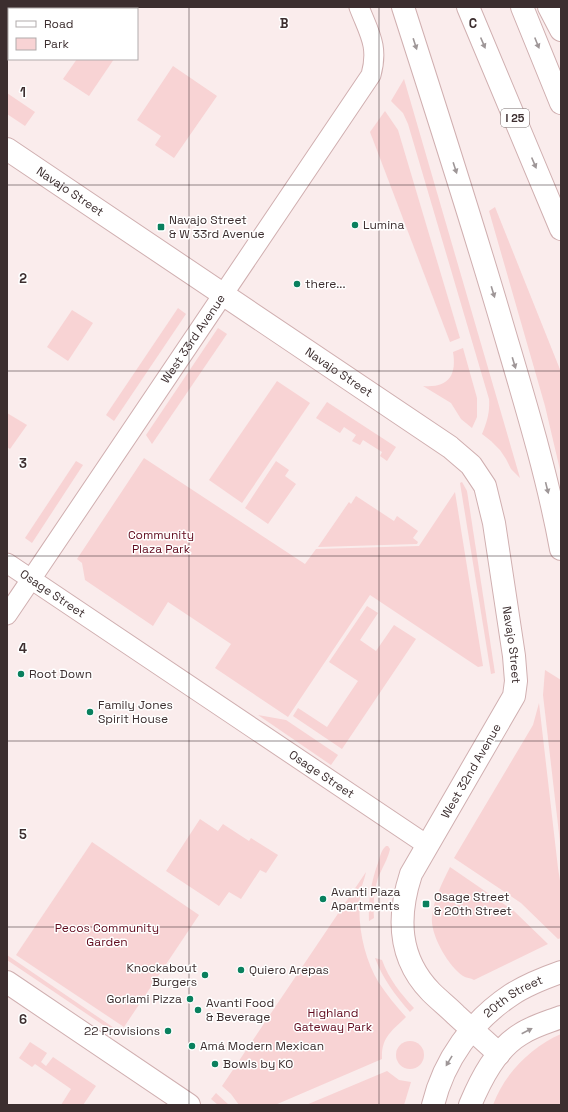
<svg xmlns="http://www.w3.org/2000/svg" width="568" height="1112" font-family="'Space Grotesk',sans-serif">
<style>
.green{fill:#f8d3d4}
.lines{fill:none;stroke-linecap:round;stroke-linejoin:round}
.street-casing{stroke:#d0afb0;stroke-width:21}
.secondary-casing{stroke:#d0afb0;stroke-width:24}
.highway-casing{stroke:#d0afb0;stroke-width:24}
.street{stroke:#fff;stroke-width:19}
.secondary{stroke:#fff;stroke-width:22}
.highway{stroke:#fff;stroke-width:22}
.oneway{fill:#9e9697}
.grid{fill:none;stroke:#3c2e2f;stroke-width:1;stroke-opacity:0.55}
.poi-dot{fill:#09805e;stroke:#fff;stroke-width:1.5}
.labels{text-anchor:middle;dominant-baseline:central;stroke-width:3;stroke-linejoin:round;paint-order:stroke}
.shield{fill:#fff;stroke:#766d6d;stroke-width:1}
.shield-label{font-size:11px;font-weight:bold;fill:#3c2e2f}
.street-label{font-size:12px;fill:#3c2e2f;stroke:#fff}
.poi-label{font-size:12px;fill:#3c2e2f;stroke:#fff;text-anchor:start}
.park-label{font-size:12px;fill:#610b1e;stroke:#fff}
.grid-label{font-size:13px;text-anchor:middle;font-weight:bold;fill:#3c2e2f;stroke:#fff;stroke-width:3;stroke-linejoin:round;paint-order:stroke}
</style>
<rect width="100%" height="100%" fill="#faecec"/>
<g class="green">
<polygon points="77,59 114,59 89,96 63,79"/>
<polygon points="173,66 217,96 174,158 155,145 161,136 137,120"/>
<path d="M 404,79 L 520,478 L 511,469 L 506,459 L 500,450 L 491,441 L 482,434 C 487,422 490,412 489,399 L 408,124 L 403,113 L 391,101 Z"/>
<polygon points="7,93 35,112 25,126 7,114"/>
<polygon points="385,111 398,130 460,338 450,342 370,132"/>
<polygon points="495,207 561,372 561,474 545,406 489,211"/>
<polygon points="178,308 186,314 114,421 106,415"/>
<polygon points="72,310 93,323 68,361 47,347"/>
<polygon points="218,328 227,334 152,444 146,435"/>
<path d="M 463,348 L 477,398 L 477,417 L 472,428 L 461,419 L 451,403 L 423,386 C 448,388 457,376 453,352 Z"/>
<polygon points="277,381 310,403 242,503 209,480"/>
<polygon points="327,402 396,447 387,461 380,456 382,452 363,440 360,445 352,441 356,435 344,427 340,433 316,418"/>
<polygon points="7,413 27,425 10,449 7,447"/>
<polygon points="144,458 305,564 316,549 419,546 455,492 483,666 478,667 370,595 288,717 215,668 231,644 168,602 153,626 85,580 82,563 77,559"/>
<polygon points="76,461 83,465 32,543 25,538"/>
<polygon points="276,461 289,470 285,476 296,484 268,524 245,508"/>
<polygon points="462,482 467,491 495,673 491,674 460,483"/>
<polygon points="356,496 394,521 397,516 418,531 413,538 418,542 417,544 318,547 349,502 351,504"/>
<polygon points="367,606 378,613 360,640 376,651 394,625 416,639 342,749 293,716 298,708 327,727 358,681 329,662"/>
<polygon points="545,670 561,680 561,851 543,695"/>
<polygon points="539,703 558,868 561,887 561,938 558,939 521,903 454,858 533,725"/>
<polygon points="258,715 286,720 338,755 331,765"/>
<polygon points="200,819 218,831 223,824 249,841 251,838 278,855 266,873 260,870 241,899 229,892 219,906 166,871"/>
<polygon points="92,842 199,915 124,1027 16,955"/>
<path d="M 386,846 L 388,846 L 390,849 C 388,859 382,868 378,878 C 374,891 373,904 374,918 L 369,921 C 368,900 371,882 378,863 C 380,857 381,850 386,846 Z"/>
<path d="M 450,867 L 514,911 L 548,944 L 474,980 C 471,978 466,978 463,976 C 448,966 430,934 432,917 C 434,899 442,883 450,867 Z"/>
<path d="M 366,872 C 365,878 362,884 361,890 C 356,920 363,957 379,983 C 387,995 396,1006 406,1017 C 392,1031 381,1037 382,1059 L 275,1105 L 239,1105 L 231,1094 L 222,1086 Z"/>
<polygon points="7,955 120,1032 118,1035 7,960"/>
<path d="M 375,958 L 382,960 C 389,979 400,993 414,1008 L 410,1012 C 395,995 383,979 375,958 Z"/>
<path d="M 561,1034 L 561,1105 L 493,1105 C 504,1074 531,1047 561,1034 Z"/>
<circle cx="410" cy="1055" r="14"/>
<polygon points="30,1042 47,1053 41,1062 46,1066 53,1057 96,1086 83,1105 61,1105 71,1089 35,1064 32,1067 19,1058"/>
<polygon points="387,1071 399,1080 411,1082 404,1105 306,1105"/>
<polygon points="216,1093 229,1105 218,1105 211,1099"/>
</g>
<g class="lines">
<defs>
<g id="street">
<path id="s1" d="M 7,563 L 427,845"/>
<path id="s2" d="M 7,615 L 371,75 C 379,46 369,33 359,7"/>
</g>
<g id="secondary">
<path id="s3" d="M 7,149 L 450,447 L 471,465 L 485,486 L 494,523 L 514,656 L 516,681 L 514,696 L 411,874 C 397,917 398,958 431,992 C 439,1000 448,1007 456,1015 C 470,1028 485,1041 499,1054"/>
<polyline points="7,982 189,1105"/>
<path id="s4" d="M 433,1105 C 444,1060 472,1021 511,995 C 526,985 544,978 561,972"/>
<path d="M 470,1105 C 481,1079 496,1049 521,1034 C 533,1026 548,1022 561,1017"/>
</g>
<g id="highway">
<path d="M 403,7 C 437,113 471,218 502,324 C 524,399 547,473 561,549"/>
<polyline points="468,7 561,229"/>
<polyline points="522,7 561,103"/>
<polyline points="549,7 561,30"/>
</g>
</defs>
<use href="#street" class="street-casing"/>
<use href="#secondary" class="secondary-casing"/>
<use href="#highway" class="highway-casing"/>
<use href="#street" class="street"/>
<use href="#secondary" class="secondary"/>
<use href="#highway" class="highway"/>
</g>
<defs><path id="oneway-solid" d="M-6-.8H1V-3.2L6.5 0L1 3.2V.8H-6Z"/></defs>
<g class="oneway">
<use href="#oneway-solid" transform="translate(483 43) rotate(67)"/>
<use href="#oneway-solid" transform="translate(537 43) rotate(68)"/>
<use href="#oneway-solid" transform="translate(415 44) rotate(72)"/>
<use href="#oneway-solid" transform="translate(534 163) rotate(67)"/>
<use href="#oneway-solid" transform="translate(455 168) rotate(72)"/>
<use href="#oneway-solid" transform="translate(493 292) rotate(73)"/>
<use href="#oneway-solid" transform="translate(514 363) rotate(73)"/>
<use href="#oneway-solid" transform="translate(547 488) rotate(76)"/>
<use href="#oneway-solid" transform="translate(527 1031) rotate(-27)"/>
<use href="#oneway-solid" transform="translate(449 1061) rotate(121)"/>
</g>
<path class="grid" d="M 189,7 L 189,1105M 379,7 L 379,1105M 7,185 L 561,185M 7,371 L 561,371M 7,556 L 561,556M 7,741 L 561,741M 7,927 L 561,927"/>
<g class="poi-dot">
<circle cx="355" cy="225" r="4"/>
<rect x="157" y="223" width="8" height="8" rx="2"/>
<circle cx="297" cy="284" r="4"/>
<circle cx="21" cy="674" r="4"/>
<circle cx="90" cy="712" r="4"/>
<circle cx="323" cy="899" r="4"/>
<rect x="422" y="900" width="8" height="8" rx="2"/>
<circle cx="241" cy="970" r="4"/>
<circle cx="205" cy="975" r="4"/>
<circle cx="190" cy="999" r="4"/>
<circle cx="198" cy="1010" r="4"/>
<circle cx="168" cy="1031" r="4"/>
<circle cx="192" cy="1046" r="4"/>
<circle cx="215" cy="1064" r="4"/>
</g>
<g class="labels">
<rect class="shield" x="501" y="109" width="28" height="18" rx="3"/>
<g class="shield-label">
<text x="515" y="118">I 25</text>
</g>
<g class="street-label">
<text stroke="none"><textPath href="#s3" startOffset="76">Navajo Street</textPath></text>
<text stroke="none"><textPath href="#s2" startOffset="333">West 33rd Avenue</textPath></text>
<text stroke="none"><textPath href="#s3" startOffset="400">Navajo Street</textPath></text>
<text stroke="none"><textPath href="#s1" startOffset="55">Osage Street</textPath></text>
<text stroke="none"><textPath href="#s3" startOffset="748">Navajo Street</textPath></text>
<text transform="translate(471 771) rotate(-60)">West 32nd Avenue</text>
<text stroke="none"><textPath href="#s1" startOffset="379">Osage Street</textPath></text>
<text stroke="none"><textPath href="#s4" startOffset="139">20th Street</textPath></text>
</g>
<g class="poi-label">
<text x="169" y="220">Navajo Street<tspan x="169" dy="14">&amp; W 33rd Avenue</tspan></text>
<text x="363" y="225">Lumina</text>
<text x="305" y="284">there...</text>
<text x="29" y="674">Root Down</text>
<text x="98" y="705">Family Jones<tspan x="98" dy="14">Spirit House</tspan></text>
<text x="331" y="892">Avanti Plaza<tspan x="331" dy="14">Apartments</tspan></text>
<text x="434" y="897">Osage Street<tspan x="434" dy="14">&amp; 20th Street</tspan></text>
<text x="197" y="968" text-anchor="end">Knockabout<tspan x="197" dy="14">Burgers</tspan></text>
<text x="249" y="970">Quiero Arepas</text>
<text x="182" y="999" text-anchor="end">Gorlami Pizza</text>
<text x="206" y="1003">Avanti Food<tspan x="206" dy="14">&amp; Beverage</tspan></text>
<text x="160" y="1031" text-anchor="end">22 Provisions</text>
<text x="200" y="1046">Amá Modern Mexican</text>
<text x="223" y="1064">Bowls by KO</text>
</g>
<g class="park-label">
<text x="161" y="535">Community<tspan x="161" dy="14">Plaza Park</tspan></text>
<text x="107" y="928">Pecos Community<tspan x="107" dy="14">Garden</tspan></text>
<text x="333" y="1013">Highland<tspan x="333" dy="14">Gateway Park</tspan></text>
</g>
</g>
<g class="grid-label">
<text x="284" y="28">B</text>
<text x="473" y="28">C</text>
<text x="23" y="97">1</text>
<text x="23" y="283">2</text>
<text x="23" y="468">3</text>
<text x="23" y="653">4</text>
<text x="23" y="839">5</text>
<text x="23" y="1024">6</text>
</g>
<rect width="568" height="1112" fill="none" stroke="#3c2e2f" stroke-width="16"/>
<rect x="8" y="8" width="130" height="52" fill="#ffffff" stroke="#b1abac"/>
<rect x="16" y="21" width="20" height="6" fill="#ffffff" stroke="#b1abac"/>
<text x="44" y="28" font-size="12" fill="#3c2e2f">Road</text>
<rect x="16" y="38" width="20" height="12" fill="#f8d3d4" stroke="#b1abac"/>
<text x="44" y="48" font-size="12" fill="#3c2e2f">Park</text>
</svg>
